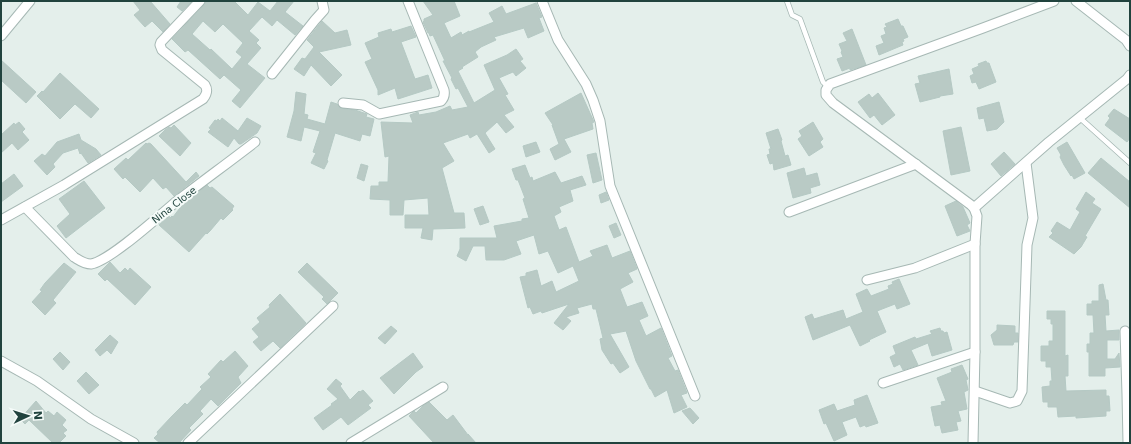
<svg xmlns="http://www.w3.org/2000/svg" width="1131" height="444" font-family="'DejaVu Sans',sans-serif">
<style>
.building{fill:#b9cac5;stroke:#b5c9c4;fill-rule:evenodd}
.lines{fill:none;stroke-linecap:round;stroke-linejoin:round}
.lane-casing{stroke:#a6b8b4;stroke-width:6}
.street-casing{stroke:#a6b8b4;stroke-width:11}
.lane{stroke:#fff;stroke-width:4.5}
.street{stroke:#fff;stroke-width:9}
.labels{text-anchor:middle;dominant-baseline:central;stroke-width:4;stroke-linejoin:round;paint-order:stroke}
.street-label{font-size:10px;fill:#21433e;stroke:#f5fbf9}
</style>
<rect width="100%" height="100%" fill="#e4efeb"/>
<g class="building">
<polygon points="133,1 150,1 170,24 163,32 152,21 145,27 134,15 140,10"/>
<polygon points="181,1 192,1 182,11 177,7"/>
<path d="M 206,1 L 234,1 L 248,15 L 258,2 L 270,11 L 278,1 L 294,1 L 285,12 L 303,26 L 295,35 L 277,20 L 272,26 L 262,17 L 249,31 L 259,40 L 256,43 L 261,48 L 247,64 L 265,78 L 240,108 L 232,101 L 241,90 L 224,75 L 220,79 L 188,50 L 185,52 L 172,39 L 204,5 ZM 203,21 L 215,32 L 223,24 L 243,43 L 236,52 L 242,57 L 232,69 L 211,49 L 210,50 L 192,34 Z"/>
<polygon points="423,1 454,1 460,16 444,23 451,38 461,32 462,35 469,31 469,32 494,22 489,13 502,6 506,14 536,3 542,17 539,18 544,31 528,38 524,28 494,37 496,40 481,47 475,52 478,57 462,67 463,68 458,71 474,103 495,90 484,65 507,55 516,49 523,59 520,61 526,68 516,76 513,72 499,78 508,94 505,95 514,110 504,115 514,127 506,133 497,122 485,133 495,149 489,153 477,134 470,138 468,134 443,143 454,161 442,168 454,213 464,213 465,228 433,229 432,240 421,238 423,228 405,228 405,215 429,215 428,198 404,200 403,215 390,215 390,200 370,199 371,186 379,186 379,182 388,182 389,156 385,157 381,122 413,123 410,115 418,112 419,115 436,112 450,106 452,110 468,107 458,88 456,89 451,79 452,78 443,61 445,61 433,35 430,36 429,33 428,33 423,22 424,21 424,19 433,15"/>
<polygon points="898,19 901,26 903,26 908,37 903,39 904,41 902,42 903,45 879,55 876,46 884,43 881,36 886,34 884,28 887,27 885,24"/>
<polygon points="322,21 335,33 347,30 351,45 319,52 342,75 331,86 311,65 304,76 294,69 302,58 305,59 314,47 307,40"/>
<polygon points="411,26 416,37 401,42 415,79 428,75 432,88 398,99 395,88 378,95 378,90 365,62 372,59 365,43 379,37 378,33 391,29 392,32"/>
<polygon points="852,29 866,65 850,70 850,68 842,71 837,59 843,57 841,52 842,51 839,44 847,41 843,33"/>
<polygon points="1,60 36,92 26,103 1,80"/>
<polygon points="986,61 987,63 989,63 996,82 979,89 976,82 972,83 970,76 974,74 972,69 979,66 978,64"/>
<polygon points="949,69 953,94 940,96 940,97 920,102 915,84 920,83 918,76"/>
<polygon points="60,73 99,109 91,118 75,104 60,119 37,96 42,91 43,92"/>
<polygon points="296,92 306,94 304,114 308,115 307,119 325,124 331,102 337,104 340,108 355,110 367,114 366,117 374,119 370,136 362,134 360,141 335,133 327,160 328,161 324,169 311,163 316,153 313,152 320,131 304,127 301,141 287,137 294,111"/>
<polygon points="581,93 594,122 592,123 593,129 564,139 571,152 555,160 550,149 559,144 552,125 553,125 545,113"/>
<polygon points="878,93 895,115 882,125 874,115 870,118 858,102 869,94 872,98"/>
<polygon points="999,102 1004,122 997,129 987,131 984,118 979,119 977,108"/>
<polygon points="1114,109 1130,119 1130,138 1127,142 1105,125 1110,118 1108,116"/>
<polygon points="222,118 238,131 247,118 261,126 257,133 241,144 239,144 234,138 228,147 208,132 211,129 209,128 215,120 217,121 218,119 220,121"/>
<polygon points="19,122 25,129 22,132 29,140 18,150 12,143 1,153 1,135 14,123 15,125"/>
<polygon points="813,122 823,139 820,142 823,147 809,156 798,139 802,136 799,131"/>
<polygon points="174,125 191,143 180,156 159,136 165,130 169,127 171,128"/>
<polygon points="961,127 970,171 951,175 943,131"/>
<polygon points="778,129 782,140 781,141 785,156 788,155 791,165 774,170 773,163 770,164 767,155 770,154 769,149 771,149 766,133"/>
<polygon points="79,134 81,140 96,149 101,155 88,163 81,153 80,154 78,148 63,153 53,164 55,167 47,175 34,161 42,154 45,156 57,142"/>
<polygon points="536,142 540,152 526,157 523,146"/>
<polygon points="1067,142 1085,173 1074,179 1072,175 1071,176 1064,165 1060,157 1061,155 1057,148"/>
<polygon points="146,143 147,144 149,143 151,144 186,182 196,172 199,176 174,196 166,187 163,189 153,178 140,192 125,177 123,179 114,169 126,158 128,160"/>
<polygon points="1004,152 1015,164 1001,176 991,164"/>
<polygon points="596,153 602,180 593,183 587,155"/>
<polygon points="1101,158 1130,182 1130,208 1088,173"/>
<polygon points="361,164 368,166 364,181 357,178"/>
<polygon points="525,165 530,178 532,177 533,181 555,172 561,183 582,176 586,185 570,190 573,201 559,207 561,212 554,216 559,230 566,227 579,262 593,256 590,251 607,245 612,258 630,251 637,269 628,273 633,282 620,289 627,307 642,302 648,316 639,320 646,336 661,328 672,356 668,358 675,371 678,370 687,393 681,395 687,407 674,413 667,390 655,397 651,389 650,389 636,361 626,331 610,334 629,367 620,373 613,363 611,364 602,350 600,339 603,338 596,309 593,309 592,304 577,308 579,313 566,317 571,321 563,330 554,323 569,304 542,313 541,311 533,314 530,307 528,308 520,277 526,276 526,273 537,270 541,286 552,281 556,292 579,281 573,266 558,273 548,251 539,254 534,235 516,241 521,254 504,260 486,260 485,246 473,246 466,261 457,256 460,249 460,238 497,238 494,226 522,221 522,219 529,218 523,199 525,198 518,180 516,180 512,169"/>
<polygon points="804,168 806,176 817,173 820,185 810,188 811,193 793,198 787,173"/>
<polygon points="14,174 23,186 1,202 1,184"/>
<polygon points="84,181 105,208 66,238 57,226 70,214 59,199"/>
<polygon points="207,185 210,188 212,187 234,206 232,209 233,210 223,220 221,218 210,231 207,234 206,233 189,252 159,225 169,216 170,218 172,216 173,217 183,204"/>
<polygon points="606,192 609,200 601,203 599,195"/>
<polygon points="1086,192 1095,199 1092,203 1101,209 1085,236 1087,237 1081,247 1074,254 1049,237 1053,233 1051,231 1057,222 1070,230 1080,212 1076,209"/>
<polygon points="956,201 963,207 970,223 967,225 970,231 957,236 945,206"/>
<polygon points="483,206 489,222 480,225 474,209"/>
<polygon points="616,223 621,235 614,238 609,226"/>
<polygon points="110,262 120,273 125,268 128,271 130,268 151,287 135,305 107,279 105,281 98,274"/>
<polygon points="64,263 76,272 53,300 56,303 45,315 32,302 42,291 40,290 45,283"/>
<polygon points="307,263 338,293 327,304 322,299 324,297 298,272"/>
<polygon points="899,279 910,304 897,309 895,304 877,311 886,332 869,340 870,341 860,346 850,325 813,340 805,317 812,314 814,319 843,310 846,319 863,312 856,294 867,289 871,296 889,289 888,286 893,284 892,282"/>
<polygon points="1103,284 1106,300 1108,300 1109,315 1105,315 1106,331 1119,330 1119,340 1107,340 1107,359 1115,359 1119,353 1120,367 1105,368 1105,376 1089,376 1089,352 1087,352 1087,344 1090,344 1090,333 1094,333 1093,315 1087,315 1087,304 1092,304 1092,301 1099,301 1099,285"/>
<polygon points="280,294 306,323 280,348 273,341 261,351 253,342 259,337 252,329 260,322 257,318 270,307 269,305"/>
<polygon points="1047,311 1065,311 1065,356 1068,355 1068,376 1065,376 1066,391 1106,390 1106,396 1109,396 1110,411 1106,411 1106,416 1076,418 1076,416 1058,417 1057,407 1048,407 1048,402 1043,402 1042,387 1050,386 1050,381 1052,381 1051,367 1046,367 1046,361 1041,361 1041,346 1049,346 1049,341 1053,341 1053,324 1051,324 1051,319 1047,319"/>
<polygon points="997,325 1015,326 1015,333 1018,333 1018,342 1014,342 1013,345 994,345 991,335 997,330"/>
<polygon points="391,326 397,331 385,344 378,338"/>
<polygon points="940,328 941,331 943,331 944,333 947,332 952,350 932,356 928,343 911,350 918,365 903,370 900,364 894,367 890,357 896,354 893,346 915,337 916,339 932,334 930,331"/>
<polygon points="110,335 118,342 111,354 107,350 100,356 95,350"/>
<polygon points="235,351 248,366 238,377 241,383 218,406 211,399 200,411 203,414 189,428 191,430 179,443 160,443 154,438 158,434 157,432 172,416 185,403 187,405 202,389 200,387 211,377 208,374 221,360 223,362"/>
<polygon points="60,352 70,362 63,370 53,359"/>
<polygon points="413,353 423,367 416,372 394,394 380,378"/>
<polygon points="962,365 968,379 966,380 968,390 964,392 967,409 958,411 961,421 956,422 958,430 942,433 940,425 935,426 931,407 942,405 941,402 946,401 937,378 952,372 951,369"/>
<polygon points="86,372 99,385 89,394 77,381"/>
<polygon points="336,379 342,384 340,386 350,400 359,391 360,392 363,390 373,401 368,405 371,408 348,425 341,417 323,430 314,418 332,405 331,404 338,399 327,389"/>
<polygon points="867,395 878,423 866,427 865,425 860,427 856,417 842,422 847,435 834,441 826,423 824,424 819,410 834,404 837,411 855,405 854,400"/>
<polygon points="36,401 46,413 48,411 54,416 57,412 66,420 62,425 67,430 63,433 66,436 59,443 53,443 29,420 25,424 20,419"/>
<polygon points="429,402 447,420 453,415 468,435 468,434 476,443 434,443 409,416 414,411 416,413 423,406"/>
<polygon points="690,408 699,418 693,424 682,411"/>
</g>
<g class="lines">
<defs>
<g id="lane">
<polyline points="787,1 792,15 800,19 823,82 827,86"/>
<polyline points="1080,118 1130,163"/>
</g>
<g id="street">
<polyline points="542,1 558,40 586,84 593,100 600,121 610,186 695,396"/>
<polyline points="1076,1 1126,40 1130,46"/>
<polyline points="1,36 30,1"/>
<polyline points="272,74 315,20 324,10 322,1"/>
<path d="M 343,103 L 363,105 L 379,114 L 441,101 C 444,98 445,95 444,90 L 408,1"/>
<path d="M 25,207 L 74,257 C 79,260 84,264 91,264 C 110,261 160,215 177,201 C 203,181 229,162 255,142"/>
<polyline points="974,208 1049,142 1127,79 1130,75"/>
<polyline points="789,212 916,164"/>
<path d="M 1,220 L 64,185 L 203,99 C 207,94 208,90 205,85 L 162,50 L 160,45 L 161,42 L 200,1"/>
<polyline points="867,280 915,268 975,244"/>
<polyline points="1125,331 1127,394 1128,443"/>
<polyline points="1,361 37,381 91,419 134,443"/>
<polyline points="883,383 975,352"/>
<polyline points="975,391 1010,403 1017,401 1022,391 1027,245 1033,218 1026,163"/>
<polyline points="188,443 333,306"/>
<polyline points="351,443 443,387"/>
<polyline points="973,443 975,352 975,244 977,216 974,208 971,205 833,103 826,95 826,90 830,84 983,28 1054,1"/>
</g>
</defs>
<use href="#lane" class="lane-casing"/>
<use href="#street" class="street-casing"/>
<use href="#lane" class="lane"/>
<use href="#street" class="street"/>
</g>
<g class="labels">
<g class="street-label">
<text transform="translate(174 205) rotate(-38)">Nina Close</text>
</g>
</g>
<rect width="1131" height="444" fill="none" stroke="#21433e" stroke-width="4"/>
<g transform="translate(28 416) rotate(86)" stroke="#f5fbf9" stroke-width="3" paint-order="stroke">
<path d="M0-3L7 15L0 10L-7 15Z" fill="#21433e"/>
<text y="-6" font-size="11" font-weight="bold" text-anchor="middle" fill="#21433e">N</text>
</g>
</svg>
